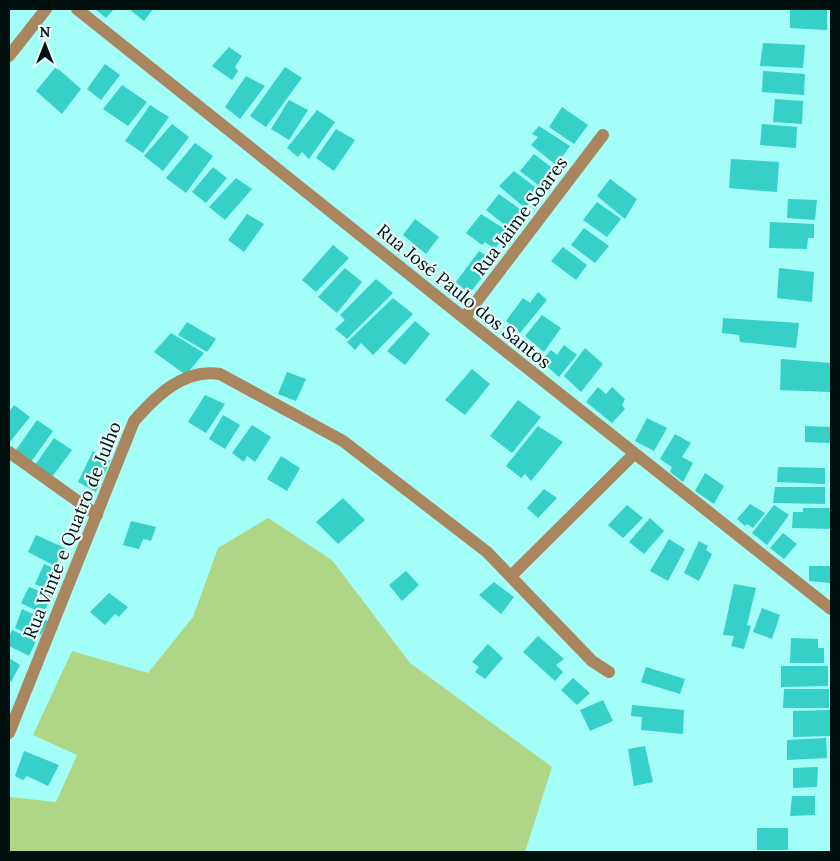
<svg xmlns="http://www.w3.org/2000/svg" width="840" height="861" font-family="Lora,serif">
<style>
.green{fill:#afd686}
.building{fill:#36d0c8}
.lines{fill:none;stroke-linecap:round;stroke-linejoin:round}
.minor{stroke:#a9865f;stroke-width:12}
.labels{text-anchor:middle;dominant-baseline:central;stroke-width:4.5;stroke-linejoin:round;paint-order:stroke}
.street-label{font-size:18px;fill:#00100e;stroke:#e8fdfb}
</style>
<rect width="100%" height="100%" fill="#a3fef7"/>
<polygon class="green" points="268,518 332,560 410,663 552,767 525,852 9,852 9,797 56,802 77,755 33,735 72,651 148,673 193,617 218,548"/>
<g class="building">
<polygon points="95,9 114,9 106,18"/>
<polygon points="129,9 153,9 144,21"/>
<polygon points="790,9 827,9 827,30 790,28"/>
<polygon points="763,43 805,45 803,68 760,66"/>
<polygon points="229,47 242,56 235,67 238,71 232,80 212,66"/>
<polygon points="105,64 120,75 101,100 87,89"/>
<polygon points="56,67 81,89 62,114 36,91"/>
<polygon points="285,67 302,78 266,127 250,116"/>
<polygon points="763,71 805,74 804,95 762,92"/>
<polygon points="246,76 265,86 240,119 225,107"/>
<polygon points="122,85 147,102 128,126 103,109"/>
<polygon points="775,99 803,101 802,124 773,122"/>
<polygon points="289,100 308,110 289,140 271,129"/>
<polygon points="150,105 169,117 143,153 125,141"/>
<polygon points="562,107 588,125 574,144 549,127"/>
<polygon points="317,110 335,122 309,159 302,152 298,157 287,148"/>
<polygon points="172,124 189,137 163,171 144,156"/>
<polygon points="762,124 797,127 796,148 760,145"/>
<polygon points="539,126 570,146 556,165 531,145 538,137 532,134"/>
<polygon points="336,129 355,140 334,171 316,158"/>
<polygon points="195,143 213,156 186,193 166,178"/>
<polygon points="534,154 555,170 542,188 520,171"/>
<polygon points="731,159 779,162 777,192 729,188"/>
<polygon points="213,167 227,178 206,203 192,192"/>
<polygon points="514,171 539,190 525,208 499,186"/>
<polygon points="236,178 252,189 225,220 209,207"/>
<polygon points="610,179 637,199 625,219 597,196"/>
<polygon points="499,194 524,212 510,229 486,210"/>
<polygon points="788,199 817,200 815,220 787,218"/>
<polygon points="597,202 621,219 607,237 583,220"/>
<polygon points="247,214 264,224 244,252 228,240"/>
<polygon points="481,214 508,231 495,249 485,242 482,245 466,233"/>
<polygon points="415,219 439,237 426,254 403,235"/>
<polygon points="770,222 814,224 814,238 808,238 807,249 769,248"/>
<polygon points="584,228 609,246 595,263 571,245"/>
<polygon points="333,245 349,258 316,292 302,280"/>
<polygon points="563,247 587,265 576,280 551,261"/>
<polygon points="479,251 495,261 469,294 456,282"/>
<polygon points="345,268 362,282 337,313 318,297"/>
<polygon points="779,268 814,272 812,302 777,298"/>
<polygon points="376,279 393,293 347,339 335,329 345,320 340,315"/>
<polygon points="538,292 547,300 520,333 506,321 523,298 530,303"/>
<polygon points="393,298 413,314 373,355 361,343 355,350 347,342"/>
<polygon points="542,315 561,328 544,352 525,336"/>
<polygon points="723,318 799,323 796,348 740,342 739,335 722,333"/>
<polygon points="415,321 430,334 405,365 387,351"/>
<polygon points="187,322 216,339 207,352 178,335"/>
<polygon points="171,333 204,353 186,375 154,352"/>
<polygon points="564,345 577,355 559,377 541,361 551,350 557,355"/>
<polygon points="585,348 603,364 581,392 564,376"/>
<polygon points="781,359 831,363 830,392 780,390"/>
<polygon points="472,369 490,384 465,415 445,400"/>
<polygon points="287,372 306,379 296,401 278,394"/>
<polygon points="598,387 606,394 612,387 625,399 622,405 625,409 612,423 586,402"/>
<polygon points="205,395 225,404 206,433 188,422"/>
<polygon points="518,400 541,417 512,453 490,436"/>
<polygon points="14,405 30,417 9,443 9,412"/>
<polygon points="223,415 240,425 225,449 209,439"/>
<polygon points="647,418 667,428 654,451 635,441"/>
<polygon points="37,420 53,431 31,462 16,450"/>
<polygon points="252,425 271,437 255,462 247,456 244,462 232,453"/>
<polygon points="538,426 563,442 531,481 525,474 521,478 506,466"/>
<polygon points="805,426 831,427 830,443 805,442"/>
<polygon points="675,434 691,443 682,457 693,463 683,482 670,472 672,467 660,459"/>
<polygon points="54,438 72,450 52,477 35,465"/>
<polygon points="93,451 110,461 96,492 78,482"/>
<polygon points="281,456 300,468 287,491 267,479"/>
<polygon points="778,467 825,468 825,484 777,482"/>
<polygon points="705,473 724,486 714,504 695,491"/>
<polygon points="775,487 825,487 825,504 773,503"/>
<polygon points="544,489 557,498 538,518 527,508"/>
<polygon points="343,498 365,520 338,544 316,522"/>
<polygon points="750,504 765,513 753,528 747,524 745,526 737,519"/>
<polygon points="627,505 643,518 623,538 608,525"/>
<polygon points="774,505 789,515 767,545 752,533"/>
<polygon points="803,508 831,508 831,529 792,528 793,512 803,512"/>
<polygon points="650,518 664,531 644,554 629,542"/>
<polygon points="131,521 156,527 151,541 143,539 139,549 123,545"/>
<polygon points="783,533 797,544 784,559 770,548"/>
<polygon points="36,535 65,548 55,566 28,552"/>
<polygon points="669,539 685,549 668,581 650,571"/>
<polygon points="699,541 708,546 706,550 712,554 699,581 684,573"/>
<polygon points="44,564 63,572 54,593 35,584"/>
<polygon points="809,566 831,566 831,583 809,581"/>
<polygon points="406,571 419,585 402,601 389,585"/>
<polygon points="494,582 514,597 501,614 479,595"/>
<polygon points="734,584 756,588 747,625 751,626 744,649 731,646 734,636 723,635"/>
<polygon points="29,587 52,596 43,614 21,603"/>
<polygon points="109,593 128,607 119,617 115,614 105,625 90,612"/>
<polygon points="762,608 780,615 772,639 753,632"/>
<polygon points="22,609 48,621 41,635 28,628 26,633 15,628"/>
<polygon points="12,630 36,641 29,656 9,646 9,637"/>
<polygon points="538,636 564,659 556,665 563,672 555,681 523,652"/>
<polygon points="791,638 818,639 818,648 824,648 824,663 790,663"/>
<polygon points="488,644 503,658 485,679 475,672 479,667 472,662"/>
<polygon points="9,658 20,665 11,682 9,681"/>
<polygon points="781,666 828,666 828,686 781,687"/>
<polygon points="646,667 685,679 680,694 641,682"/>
<polygon points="573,678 590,693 577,705 561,690"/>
<polygon points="784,689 829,689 829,708 783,708"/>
<polygon points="603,700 613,721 590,731 580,710"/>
<polygon points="632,705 684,710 683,734 641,730 642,717 631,716"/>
<polygon points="830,710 830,736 793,737 793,711"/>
<polygon points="826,738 827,758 787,760 787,740"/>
<polygon points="645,746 653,782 634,786 628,749"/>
<polygon points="24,751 59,765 48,786 27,776 23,780 15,776"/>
<polygon points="818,767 817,787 793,788 793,768"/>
<polygon points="792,796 815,796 815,815 790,816"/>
<rect x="757" y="828" width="31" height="22"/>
</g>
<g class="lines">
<g class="minor">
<polyline points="77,9 464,318 831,609"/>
<polyline points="9,56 46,9"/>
<polyline points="464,318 603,135"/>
<polyline points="9,452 97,515"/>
<polyline points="511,576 634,454"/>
<path d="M 9,733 L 134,421 C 156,396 184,368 220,374 L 343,441 L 487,552 L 592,661 L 609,672"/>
</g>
</g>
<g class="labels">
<g class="street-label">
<text transform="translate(520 216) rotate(-53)">Rua Jaime Soares</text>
<text transform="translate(464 296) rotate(39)">Rua José Paulo dos Santos</text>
<text transform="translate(72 530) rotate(-68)">Rua Vinte e Quatro de Julho</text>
</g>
</g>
<rect width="840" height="861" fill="none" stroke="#00100e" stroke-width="20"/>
<g transform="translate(45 45)" stroke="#e8fdfb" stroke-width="4" paint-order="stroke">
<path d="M0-4L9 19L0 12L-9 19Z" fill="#00100e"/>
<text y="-8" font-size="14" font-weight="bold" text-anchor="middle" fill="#00100e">N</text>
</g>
</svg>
